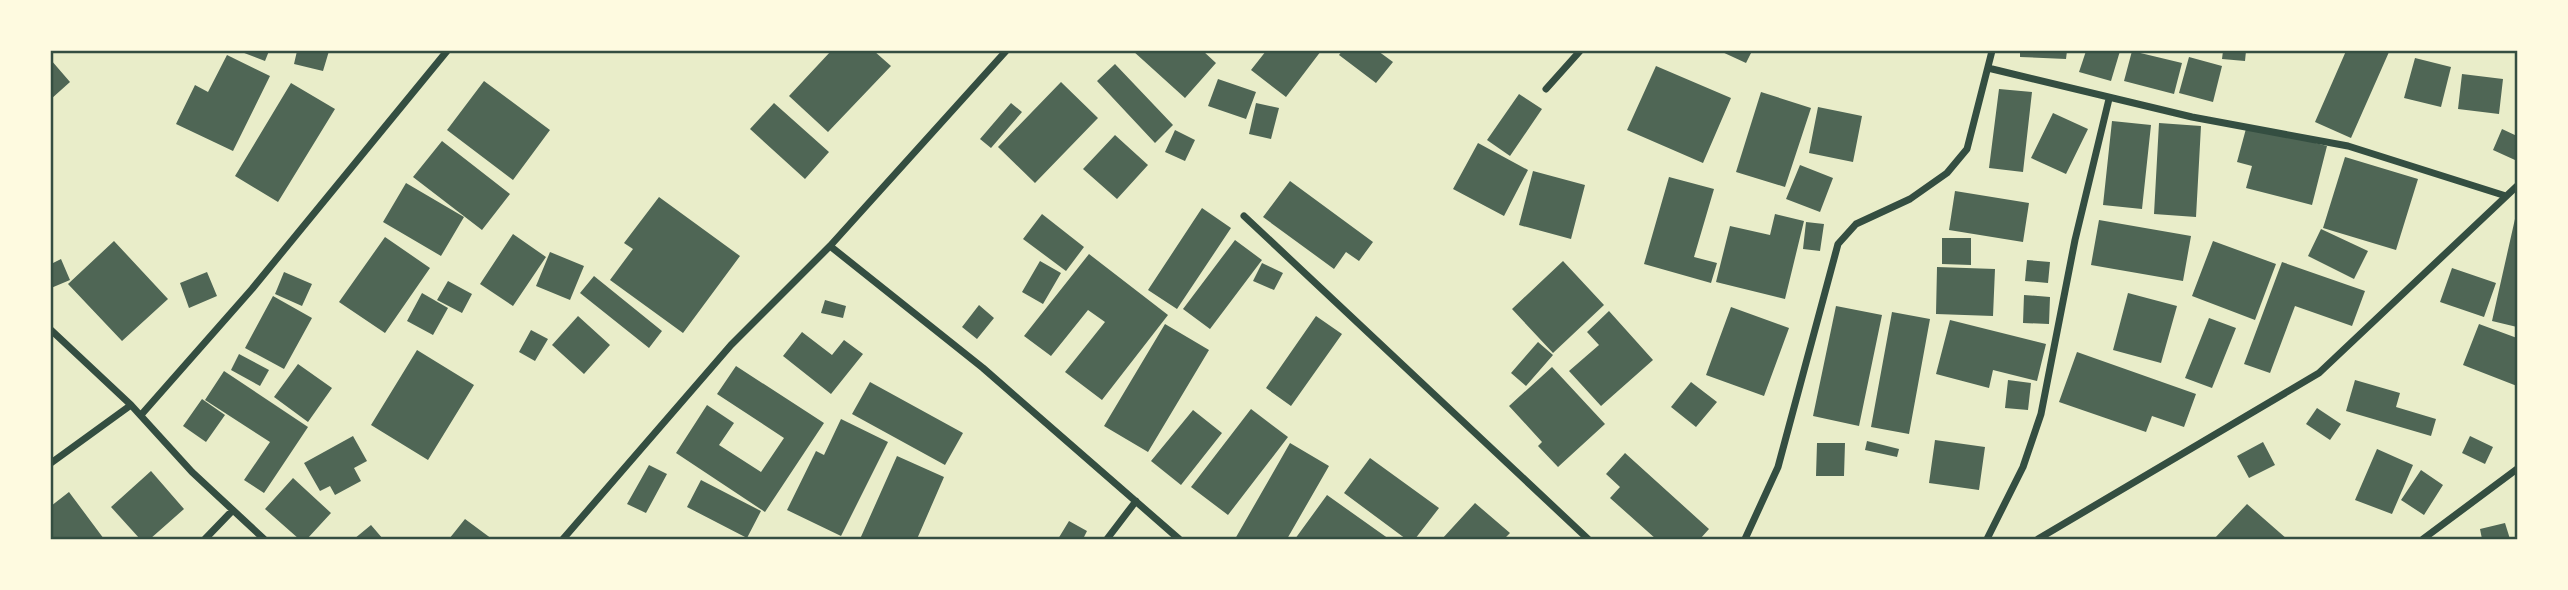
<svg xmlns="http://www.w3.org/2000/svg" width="2568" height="590" viewBox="0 0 2568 590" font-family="Signika,sans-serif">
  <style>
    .building { fill: #4f6655 }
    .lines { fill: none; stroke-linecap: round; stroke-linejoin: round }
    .minor { stroke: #344e41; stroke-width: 7 }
    .neatline { fill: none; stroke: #344e41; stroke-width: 2.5 }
  </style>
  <rect width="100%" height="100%" fill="#e9edc9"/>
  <path class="building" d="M239 51H269L265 61Z
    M297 51H329L323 71 294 64Z
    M831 51H874L891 66 828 132 789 96Z
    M1133 51H1203L1216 63 1185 98Z
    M1266 51H1321L1286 97 1251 70Z
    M1342 51H1378L1393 62 1376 83 1339 55Z
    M1720 51H1752L1746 63Z
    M2020 51H2067L2066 59 2020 57Z
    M2086 51H2120L2111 81 2079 72Z
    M2132 51 2182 63 2174 94 2124 81Z
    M2223 51H2246L2245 61 2222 59Z
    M2346 51 2389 52 2351 138 2315 122Z
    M227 55 270 76 233 151 176 124 195 85 208 92Z
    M2189 57 2222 66 2213 102 2179 93Z
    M2415 58 2451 67 2441 107 2404 98Z
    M51 60 70 82 51 99Z
    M1115 64 1173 125 1155 143 1097 81Z
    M1656 66 1731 98 1703 163 1627 130Z
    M2462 74 2503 79 2499 114 2458 109Z
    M1218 79 1256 92 1246 119 1208 106Z
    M484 81 550 130 513 180 447 130Z
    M1061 82 1098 118 1035 183 998 147Z
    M291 83 335 109 278 202 235 176Z
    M1999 89 2032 92 2023 172 1989 168Z
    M1761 92 1811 108 1785 187 1736 172Z
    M1519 94 1542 109 1510 156 1487 140Z
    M774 103 829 152 805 179 750 129Z
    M1011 103 1022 112 991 148 980 139Z
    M1256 103 1279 108 1271 139 1249 134Z
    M1818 107 1862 116 1853 162 1809 153Z
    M2053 113 2088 129 2066 174 2031 158Z
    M2112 121 2151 125 2142 209 2103 205Z
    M2159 123 2201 126 2196 217 2154 214Z
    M2247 125 2327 146 2312 205 2246 188 2252 166 2237 162Z
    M2502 129 2517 136 2515 160 2493 150Z
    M1175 130 1195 140 1185 161 1165 152Z
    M1115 135 1148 165 1117 199 1083 169Z
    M442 141 510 194 482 230 413 177Z
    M1478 143 1528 170 1504 216 1453 189Z
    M2345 157 2418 179 2396 250 2323 228Z
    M1800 165 1833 178 1820 212 1786 199Z
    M1533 171 1585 185 1571 239 1519 225Z
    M1669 177 1714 189 1694 257 1717 263 1711 283 1644 264Z
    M1290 181 1373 242 1359 261 1346 252 1334 269 1263 217Z
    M406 183 464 217 441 256 383 222Z
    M1955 191 2029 203 2023 242 1949 230Z
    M659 197 740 256 683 333 610 280 633 249 624 243Z
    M1202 208 1231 228 1177 309 1148 290Z
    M2517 210V327L2492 321Z
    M1042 214 1084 247 1066 271 1023 239Z
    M1775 214 1804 221 1785 299 1716 282 1730 226 1770 235Z
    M2099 220 2191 236 2183 281 2091 265Z
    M1806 222 1824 224 1820 251 1803 249Z
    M2321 229 2368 251 2354 279 2308 256Z
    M513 234 546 257 513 306 480 284Z
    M385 237 430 268 385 333 339 302Z
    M1942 238H1971V265L1942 264Z
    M1235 240 1262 260 1210 329 1183 309Z
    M114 241 168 299 122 341 68 284Z
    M2213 241 2276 264 2255 320 2192 296Z
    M550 252 584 266 570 300 536 286Z
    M1089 254 1168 315 1102 400 1065 372 1105 322 1088 310 1051 356 1024 336Z
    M61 259 70 280 51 288V264Z
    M2027 260 2050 262 2048 283 2025 281Z
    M1040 261 1061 273 1043 304 1022 292Z
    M1563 261 1604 305 1553 353 1512 309Z
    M2282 262 2365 291 2352 326 2295 306 2270 373 2244 364Z
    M1262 263 1283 273 1274 290 1253 281Z
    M1937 267 1995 269 1993 316 1936 314Z
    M2452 268 2496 283 2484 317 2440 302Z
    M207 272 217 296 189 308 180 283Z
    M284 272 312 284 302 306 275 294Z
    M594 276 662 331 649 348 580 293Z
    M448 281 472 294 462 313 437 300Z
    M422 293 448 308 433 335 407 321Z
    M2128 293 2177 306 2161 363 2113 350Z
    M2024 295 2050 297 2049 324 2023 323Z
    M273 296 312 318 284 369 245 348Z
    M825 300 846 306 843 318 821 313Z
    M979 305 994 318 977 339 962 327Z
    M1836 306 1882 315 1859 426 1813 416Z
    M1731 307 1789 328 1764 396 1706 375Z
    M1609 311 1653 360 1601 406 1569 371 1599 345 1587 332Z
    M1892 312 1930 319 1909 434 1871 427Z
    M578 316 610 345 584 374 552 345Z
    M1316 316 1342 334 1291 406 1266 388Z
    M2209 318 2236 328 2212 388 2185 378Z
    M1950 320 2046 344 2037 381 1993 370 1989 388 1936 374Z
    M1165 324 1209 350 1148 452 1104 426Z
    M2479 324 2517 338V386L2463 365Z
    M531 330 548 339 535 361 519 352Z
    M802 332 832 355 844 340 863 354 831 394 783 356Z
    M1538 342 1553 355 1526 386 1511 373Z
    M417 350 474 385 428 460 371 425Z
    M2077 352 2196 394 2184 427 2152 416 2146 432 2059 402Z
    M239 354 269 370 260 386 231 370Z
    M298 364 332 388 308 422 274 397Z
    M736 366 824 423 765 512 676 453 707 405 734 423 719 445 761 472 784 438 717 394Z
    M1552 367 1605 424 1558 467 1538 446 1542 442 1509 406Z
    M224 371 308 427 264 493 244 480 270 442 205 400Z
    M2008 380 2031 383 2028 410 2005 408Z
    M2355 380 2400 393 2396 407 2436 419 2431 436 2346 411Z
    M870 382 963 433 945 465 852 414Z
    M1691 382 1717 402 1696 427 1671 407Z
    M202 399 225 415 206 442 183 426Z
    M2317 408 2341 424 2330 440 2306 424Z
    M1251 409 1288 437 1228 515 1191 487Z
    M1193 410 1222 433 1181 485 1151 461Z
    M841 419 888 442 841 536 787 510 816 451 824 455Z
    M353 436 367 461 354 468 361 481 335 495 330 486 320 491 304 463Z
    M2470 436 2493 447 2485 464 2462 453Z
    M1935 440 1985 447 1979 490 1929 483Z
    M1867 441 1899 449 1897 457 1865 450Z
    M2263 442 2275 465 2249 478 2237 456Z
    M1290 443 1329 466 1287 539H1235Z
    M1817 443H1845L1844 476H1816Z
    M2377 449 2413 465 2392 514 2355 500Z
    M1625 453 1709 529 1700 539H1656L1610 498 1620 487 1606 474Z
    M897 456 944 477 917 539H860Z
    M1370 458 1439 508 1415 539H1406L1344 493Z
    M649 465 667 474 646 513 627 504Z
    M2421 470 2443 485 2424 515 2401 500Z
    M151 471 184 509 150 539H140L111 507Z
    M293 478 331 513 307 539H299L265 509Z
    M701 480 761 511 747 538 687 507Z
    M69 492 104 539H51V506Z
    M1327 495 1389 539H1295Z
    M1475 503 1510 533 1504 539H1442Z
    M2247 504 2287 539H2214Z
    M465 519 492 539H449Z
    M1069 521 1087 531 1083 539H1058Z
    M2505 523 2510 539H2482L2480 529Z
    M371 525 383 539H354Z"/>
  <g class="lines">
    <path class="minor" d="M1988 68 2192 117 2348 146 2506 196
      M1546 89 1580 51
      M1244 216 1588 539
      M830 246 983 368 1179 539
      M51 330 131 405 192 472 264 539
      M141 415 252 289 447 51
      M51 463 131 405
      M205 539 232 511
      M563 539 731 345 830 246 1006 51
      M1107 539 1136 501
      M1745 539 1778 467 1838 244 1856 224 1910 199 1947 173 1967 149 1992 51
      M1987 539 2023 467 2041 414 2075 240 2109 99
      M2038 539 2319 373 2517 186
      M2423 539 2517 469"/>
  </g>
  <rect width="2568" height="590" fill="none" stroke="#fefae0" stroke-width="105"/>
  <rect x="52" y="52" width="2464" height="486" class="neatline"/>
</svg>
